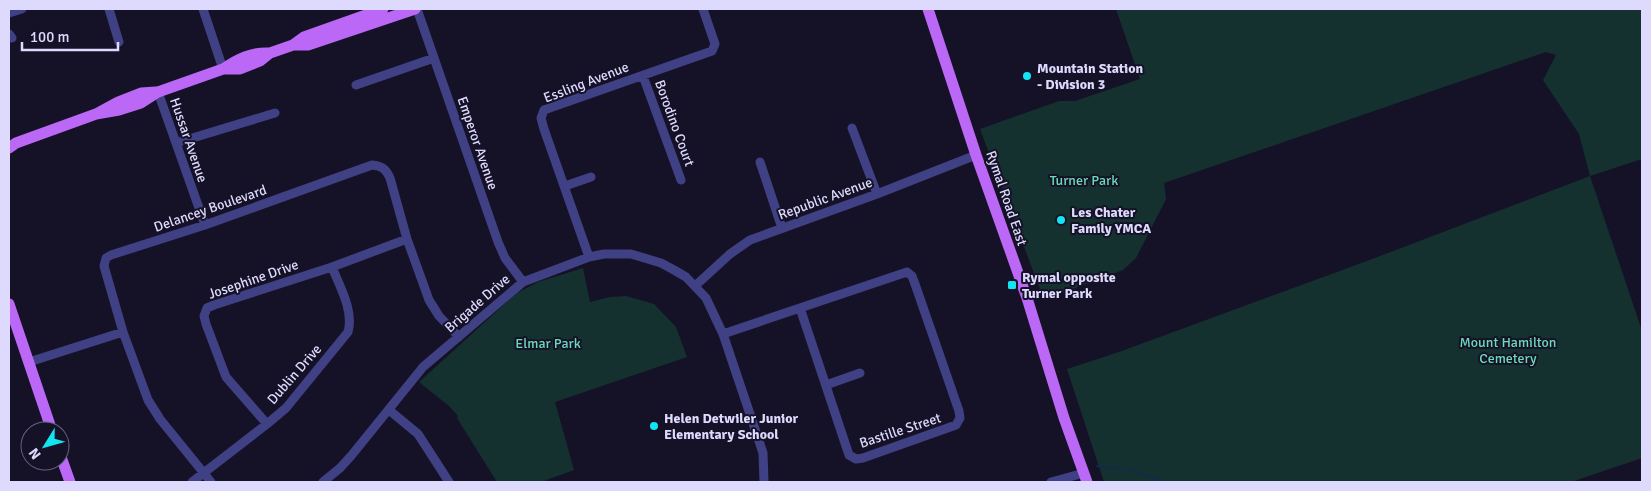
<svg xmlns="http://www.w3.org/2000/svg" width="1651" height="491" viewBox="0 0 1651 491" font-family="Signika,sans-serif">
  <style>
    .green { fill: #15312f }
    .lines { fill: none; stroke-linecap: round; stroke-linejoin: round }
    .stream { stroke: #122a4b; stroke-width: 2 }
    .minor { stroke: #404084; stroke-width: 9 }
    .major { stroke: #bb68f6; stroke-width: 11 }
    .poi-dot { fill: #12e4f1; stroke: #151228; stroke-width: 2 }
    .labels { text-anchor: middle; stroke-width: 4; stroke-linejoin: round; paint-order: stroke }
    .poi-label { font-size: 14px; font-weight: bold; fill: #dddafd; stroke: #151228; text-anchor: start }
    .street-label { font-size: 14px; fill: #dddafd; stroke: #151228 }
    .park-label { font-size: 14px; fill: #6adab9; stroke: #151228 }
  </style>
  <rect width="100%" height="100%" fill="#151228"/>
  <path class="green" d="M1116 9H1642V159L1590 176 1642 331V458L1571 482H1104L1067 369 1119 352 1367 261 1590 176 1579 134 1543 80 1556 55 1546 52 1164 183 1166 199 1136 258 1123 270 1044 300 980 129 1059 101H1075L1140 79Z
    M583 268 590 302 610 297 626 296 654 304 676 327 687 357 555 402 574 470 541 482H497L457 418 458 416 449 406 419 382 517 293 538 282Z"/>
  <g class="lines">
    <path class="stream" d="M1097 466C1122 468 1141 471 1164 482"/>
    <path class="minor" d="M109 9 119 42
      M203 9 223 69
      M417 9 498 242 505 258 523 282
      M9 13 22 9
      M9 34 12 38
      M643 76 681 180
      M356 85 434 58
      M158 92 205 225
      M852 128 877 194
      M176 143 275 113
      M760 162 782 228
      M565 186 591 177
      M589 257 544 129 541 118 544 110 712 51 715 44 703 9
      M695 286 730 254 750 240 877 194 976 155
      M723 334 907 272 912 276 915 284 959 411 960 418 956 425 863 458 856 459 849 455 800 308
      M29 362 123 332
      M826 385 860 373
      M389 410 418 434 449 482
      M267 424 226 377 206 324 204 316 207 308 214 305 332 267 407 239
      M192 482 267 424 286 408 348 332C354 311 340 287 332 267
      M211 482 160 419 148 400 123 332 104 266 106 258 111 255 205 225 372 165C382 166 386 169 390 178L407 239 429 300 439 316 459 337
      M323 482 340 468 351 456 423 367 523 282 589 257 604 254H631L661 263 674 270 686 277 706 298 723 334 754 426 763 453 764 482
      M1051 482 1084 473"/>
    <path class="major" d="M928 9 976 155 1027 298 1064 418 1087 482
      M293 45H308L415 9
      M223 69C238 59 251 52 270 53
      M96 114 119 110 141 103 158 92 223 69H240L260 61 270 53 293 45 304 37 383 9
      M9 148 16 143 96 114 118 102 141 93 156 92
      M9 304 52 431
      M60 454 70 482"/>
  </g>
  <g class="poi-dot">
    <circle cx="1027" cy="76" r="5"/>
    <circle cx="1061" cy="220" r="5"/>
    <rect x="1007" y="280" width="10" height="10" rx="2.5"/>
    <circle cx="654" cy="426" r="5"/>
  </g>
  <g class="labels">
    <g class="poi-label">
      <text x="1037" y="73">Mountain Station<tspan x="1037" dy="16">- Division 3</tspan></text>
      <text x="1071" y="217">Les Chater<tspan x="1071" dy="16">Family YMCA</tspan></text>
      <text x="1022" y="282">Rymal opposite<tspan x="1022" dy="16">Turner Park</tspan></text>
      <text x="664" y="423">Helen Detwiler Junior<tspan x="664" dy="16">Elementary School</tspan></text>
    </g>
    <g class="street-label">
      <text transform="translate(586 82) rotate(-21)" y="5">Essling Avenue</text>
      <text transform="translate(675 123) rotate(70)" y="5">Borodino Court</text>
      <text transform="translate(189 140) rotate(71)" y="5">Hussar Avenue</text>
      <text transform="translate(478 143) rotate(71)" y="5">Emperor Avenue</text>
      <text transform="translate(825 198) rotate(-20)" y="5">Republic Avenue</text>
      <text transform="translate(1007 198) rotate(71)" y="5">Rymal Road East</text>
      <text transform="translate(210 208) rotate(-19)" y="5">Delancey Boulevard</text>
      <text transform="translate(253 279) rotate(-19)" y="5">Josephine Drive</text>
      <text transform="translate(477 303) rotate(-41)" y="5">Brigade Drive</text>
      <text transform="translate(294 374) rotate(-49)" y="5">Dublin Drive</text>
      <text transform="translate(900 430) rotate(-18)" y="5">Bastille Street</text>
    </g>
    <g class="park-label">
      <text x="1084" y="185">Turner Park</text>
      <text x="1508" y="347">Mount Hamilton<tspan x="1508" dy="16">Cemetery</tspan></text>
      <text x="548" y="348">Elmar Park</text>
    </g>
  </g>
  <rect width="1651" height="491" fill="none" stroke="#dddafd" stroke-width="20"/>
  <g transform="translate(45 446) rotate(233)"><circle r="24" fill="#151228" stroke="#65627d"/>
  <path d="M0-4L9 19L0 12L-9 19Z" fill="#12e4f1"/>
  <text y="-8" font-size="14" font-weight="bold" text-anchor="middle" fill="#dddafd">N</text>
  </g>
  <path d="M22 42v8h96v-8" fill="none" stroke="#dddafd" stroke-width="2.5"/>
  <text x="30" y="42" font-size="15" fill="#dddafd" stroke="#151228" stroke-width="4" paint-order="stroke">100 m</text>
</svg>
